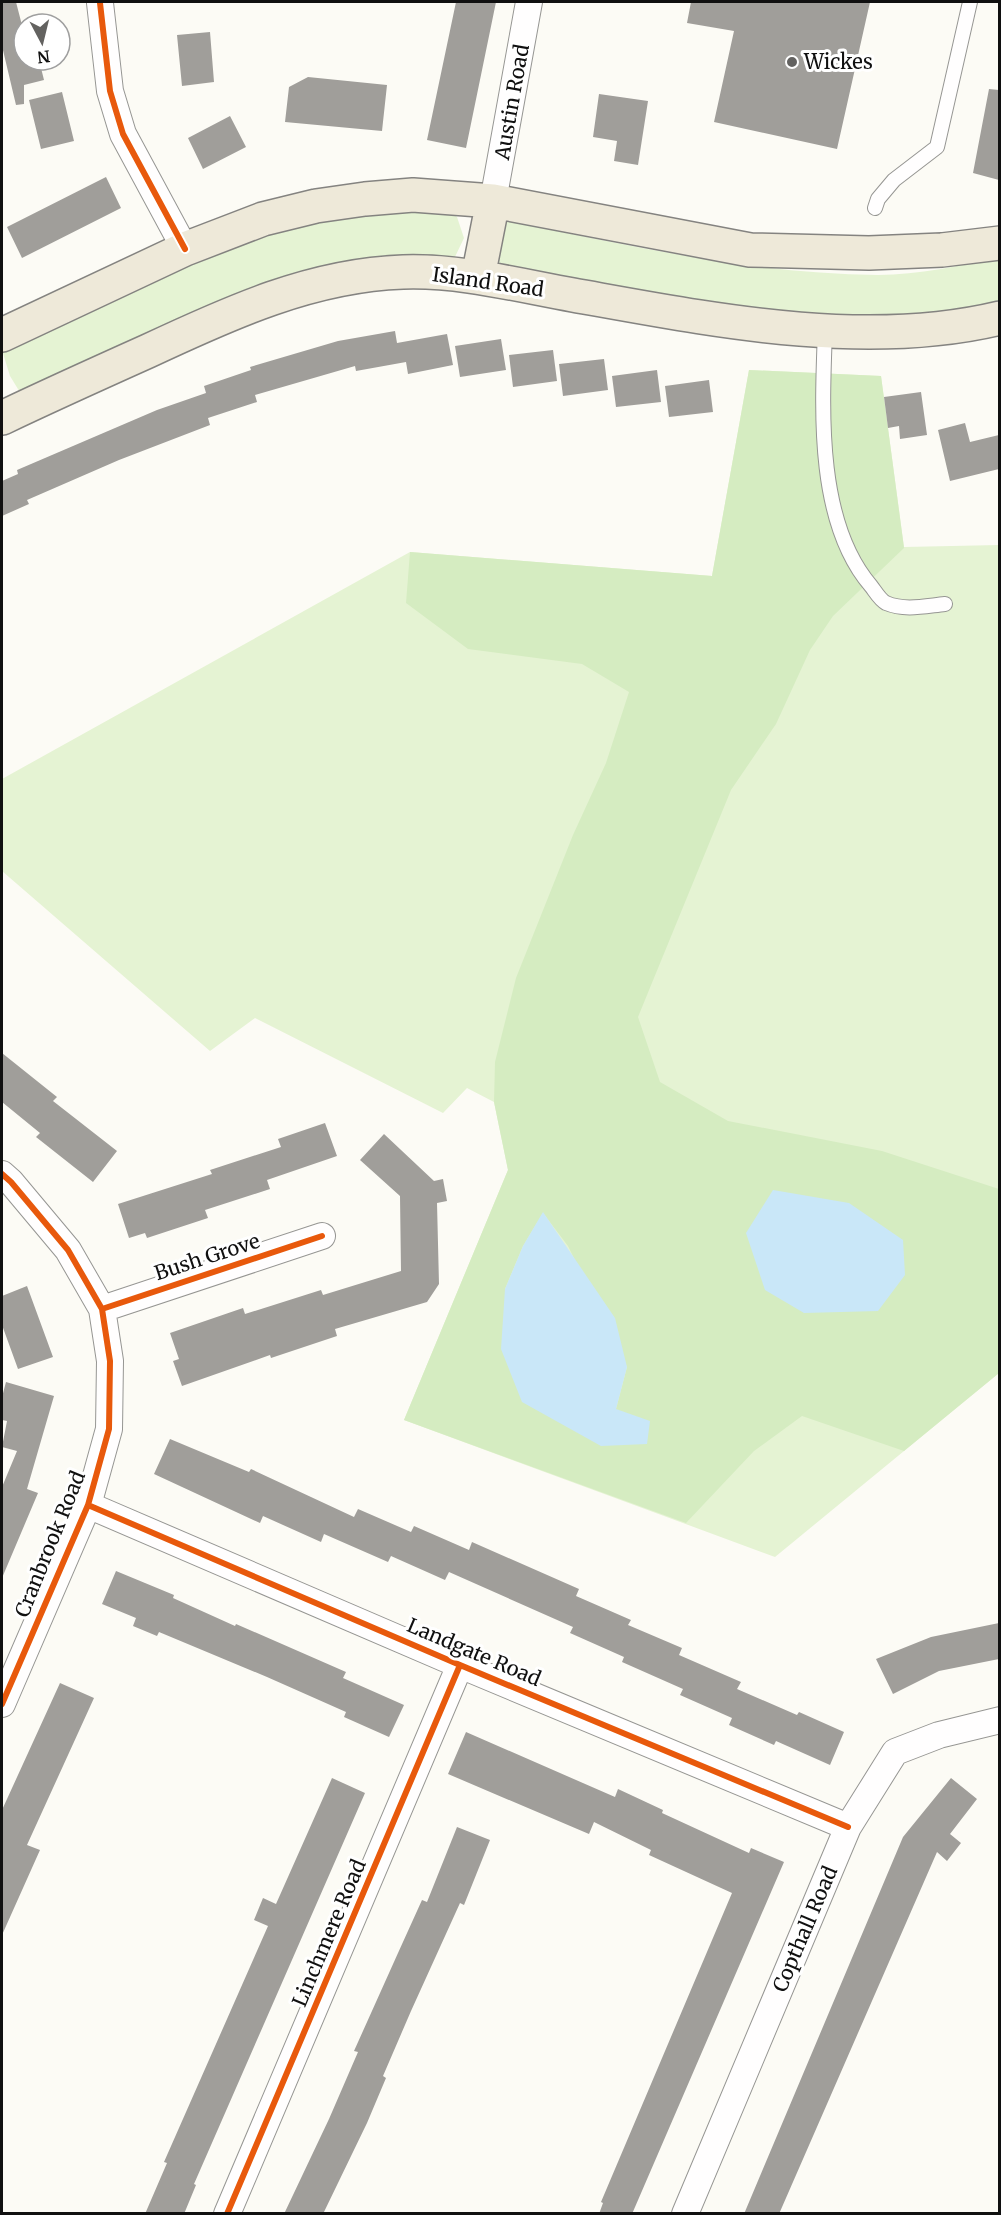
<svg xmlns="http://www.w3.org/2000/svg" width="1001" height="2215" viewBox="0 0 1001 2215" font-family="Merriweather,serif">
  <style>
    .green { fill: #e5f3d3 }
    .forest { fill: #d5ecc1; fill-rule: evenodd }
    .water { fill: #c9e7f8 }
    .building { fill: #a09e9a }
    .lines { fill: none; stroke-linecap: round; stroke-linejoin: round }
    .lane-casing { stroke: #969693; stroke-width: 16 }
    .street-casing { stroke: #969693; stroke-width: 28 }
    .primary-casing { stroke: #848380; stroke-width: 36 }
    .lane { stroke: #fffefe; stroke-width: 14 }
    .street { stroke: #fffefe; stroke-width: 26 }
    .primary { stroke: #eee9d9; stroke-width: 33 }
    .cycleway-casing { stroke: #fff; stroke-width: 10 }
    .cycleway { stroke: #e8590c; stroke-width: 6 }
    .poi-dot { fill: #636260; stroke: #fff; stroke-width: 2 }
    .labels { text-anchor: middle; stroke-width: 6; stroke-linejoin: round; paint-order: stroke }
    .poi-label { font-size: 20px; fill: #101010; stroke: #fff; text-anchor: start }
    .street-label { font-size: 20px; fill: #101010; stroke: #fff }
  </style>
  <rect width="100%" height="100%" fill="#fcfbf5"/>
  <path class="green" d="M373 208 448 209 457 217 464 238 453 261 407 260 21 394 10 376 2 350 263 232Z
    M505 221C629 245 752 274 878 275 919 275 960 265 999 258V307L979 312 829 320 679 302 497 269Z
    M749 370 881 376 904 547 999 545V1373L775 1557 404 1420 508 1170 494 1102 467 1088 443 1113 255 1018 210 1051 2 871V779L410 552 712 576Z"/>
  <path class="forest" d="M749 370 881 376 904 548 833 616 810 650 776 724 731 790 638 1017 660 1082 728 1121 882 1151 999 1189V1373L904 1451 802 1416 754 1451 686 1523 404 1420 508 1170 494 1102 495 1062 516 978 573 835 606 763 629 692 582 664 468 649 406 603 410 552 712 576ZM543 1213 568 1246 627 1367 616 1409 505 1289 523 1246Z"/>
  <path class="water" d="M773 1190 849 1203 903 1240 905 1275 878 1311 804 1313 765 1290 746 1233Z
    M543 1212 615 1318 627 1367 616 1409 650 1421 647 1444 601 1446 522 1402 501 1349 505 1289 523 1246Z"/>
  <path class="building" d="M2 2H16L24 33V60H39L44 80 24 85V104L16 105 2 46Z
    M456 2H496L466 148 427 140Z
    M691 2H870L837 149 714 122 734 31 687 23Z
    M210 32 214 82 182 86 177 35Z
    M308 77 387 85 382 131 285 122 289 87Z
    M989 89 999 90V180L973 173Z
    M62 92 74 141 41 149 29 100Z
    M599 94 648 101 638 165 614 161 617 141 593 137Z
    M230 116 246 147 203 169 188 138Z
    M106 177 121 208 22 258 7 227Z
    M395 331 397 343 447 334 453 365 408 374 406 362 356 371 355 366 255 395 257 402 208 418 210 425 119 460 27 500 29 504 2 516V481L18 474 17 470 157 410 206 393 204 386 251 370 250 367 338 341Z
    M501 339 506 370 460 377 455 346Z
    M553 350 557 381 513 387 509 355Z
    M604 359 608 390 563 396 559 364Z
    M657 370 661 402 616 407 612 376Z
    M709 380 713 412 669 417 665 386Z
    M921 392 927 435 900 439 899 426 888 428 884 397Z
    M965 423 970 442 999 435V469L950 481 938 430Z
    M2 1053 57 1097 53 1101 117 1151 93 1182 36 1137 40 1133 2 1102Z
    M325 1123 337 1156 267 1180 270 1189 205 1210 208 1218 147 1238 145 1233 129 1238 118 1204 212 1174 210 1170 281 1147 278 1139Z
    M384 1134 434 1181 443 1179 447 1201 437 1203 439 1284 427 1302 335 1329 337 1336 271 1358 270 1355 182 1386 173 1361 179 1359 170 1333 243 1308 245 1314 321 1290 323 1295 401 1271 400 1196 360 1160Z
    M27 1286 53 1357 18 1369 2 1325V1296Z
    M6 1382 54 1396 27 1489 38 1493 2 1578V1487L17 1451 2 1447 7 1421 2 1420V1397Z
    M170 1439 249 1472 251 1469 354 1517 358 1509 411 1532 414 1526 469 1550 472 1542 579 1589 576 1596 631 1620 628 1625 682 1648 679 1655 741 1682 737 1689 797 1715 799 1712 844 1732 830 1765 776 1741 774 1745 729 1725 732 1718 680 1695 683 1689 622 1662 624 1657 570 1633 573 1627 449 1572 445 1580 391 1556 388 1562 324 1534 321 1542 263 1516 260 1523 154 1474Z
    M116 1571 174 1595 173 1598 235 1626 236 1624 346 1672 343 1678 404 1705 389 1737 344 1717 346 1712 267 1677 159 1632 157 1636 133 1626 136 1618 102 1604Z
    M999 1623V1659L939 1671 893 1694 876 1659 931 1637Z
    M60 1683 94 1698 27 1845 40 1850 2 1935V1810Z
    M466 1732 615 1797 618 1789 663 1810 662 1813 749 1853 751 1848 784 1862 632 2214H599L603 2203 601 2202 732 1893 649 1855 651 1850 594 1822 589 1834 448 1774Z
    M332 1778 365 1793 194 2184 196 2185 184 2214H145L167 2163 164 2162 268 1926 254 1920 263 1898 276 1904Z
    M951 1778 977 1799 950 1834 961 1843 947 1861 937 1852 779 2214H744L903 1837Z
    M457 1827 490 1840 464 1905 460 1903 411 2011 383 2076 386 2078 367 2123 323 2214H284L329 2119 358 2052 354 2051 398 1953 422 1900 427 1902Z"/>
  <g class="lines">
    <defs>
      <path id="lane" d="M875 208 878 199 894 180 937 147 970 2
        M825 331C822 410 816 522 871 586 875 591 880 600 886 603 905 611 925 606 945 604"/>
      <path id="street" d="M100 3 110 91 123 134 185 249
        M493 201 529 2
        M2 1174 11 1182 68 1250 102 1309 110 1361 109 1429 88 1505 2 1704
        M102 1309 322 1236
        M88 1505 460 1665 848 1827
        M227 2214 460 1665
        M685 2214 848 1827 895 1752 939 1735 1000 1720"/>
      <path id="primary" d="M478 277 493 201
        M2 335 185 249 263 219 316 206 365 199 413 195 493 201 750 250 869 253 942 250 1000 243
        M2 418C50 395 99 373 148 351 229 313 312 275 403 272 460 270 517 285 573 295 708 319 863 351 1000 318"/>
    </defs>
    <use href="#lane" class="lane-casing"/>
    <use href="#street" class="street-casing"/>
    <use href="#primary" class="primary-casing"/>
    <use href="#lane" class="lane"/>
    <use href="#street" class="street"/>
    <use href="#primary" class="primary"/>
    <defs>
      <path id="cycleway" d="M100 3 110 91 123 134 185 249
        M2 1174 11 1182 68 1250 102 1309 110 1361 109 1429 88 1505 2 1704
        M102 1309 322 1236
        M88 1505 460 1665 848 1827
        M227 2214 460 1665"/>
    </defs>
    <use href="#cycleway" class="cycleway-casing"/>
    <use href="#cycleway" class="cycleway"/>
  </g>
  <circle class="poi-dot" cx="792" cy="62" r="6"/>
  <g class="labels">
    <g class="poi-label">
      <text x="804" y="69">Wickes</text>
    </g>
    <g class="street-label">
      <text transform="translate(512 102) rotate(-80)" y="7">Austin Road</text>
      <text transform="translate(488 282) rotate(8)" y="7">Island Road</text>
      <text transform="translate(207 1257) rotate(-18)" y="7">Bush Grove</text>
      <text transform="translate(50 1544) rotate(-68)" y="7">Cranbrook Road</text>
      <text transform="translate(474 1652) rotate(23)" y="7">Landgate Road</text>
      <text transform="translate(805 1929) rotate(-67)" y="7">Copthall Road</text>
      <text transform="translate(329 1933) rotate(-67)" y="7">Linchmere Road</text>
    </g>
  </g>
  <rect width="1001" height="2215" fill="none" stroke="#101010" stroke-width="6"/>
  <g transform="translate(42 42) rotate(173)"><circle r="28" fill="#ffffff" stroke="#9f9f9f" stroke-width="1.5"/>
  <path d="M0-4.5L10 22L0 15L-10 22Z" fill="#636260"/>
  <text y="-9" font-size="16" font-weight="bold" text-anchor="middle" fill="#101010">N</text>
  </g>
</svg>
